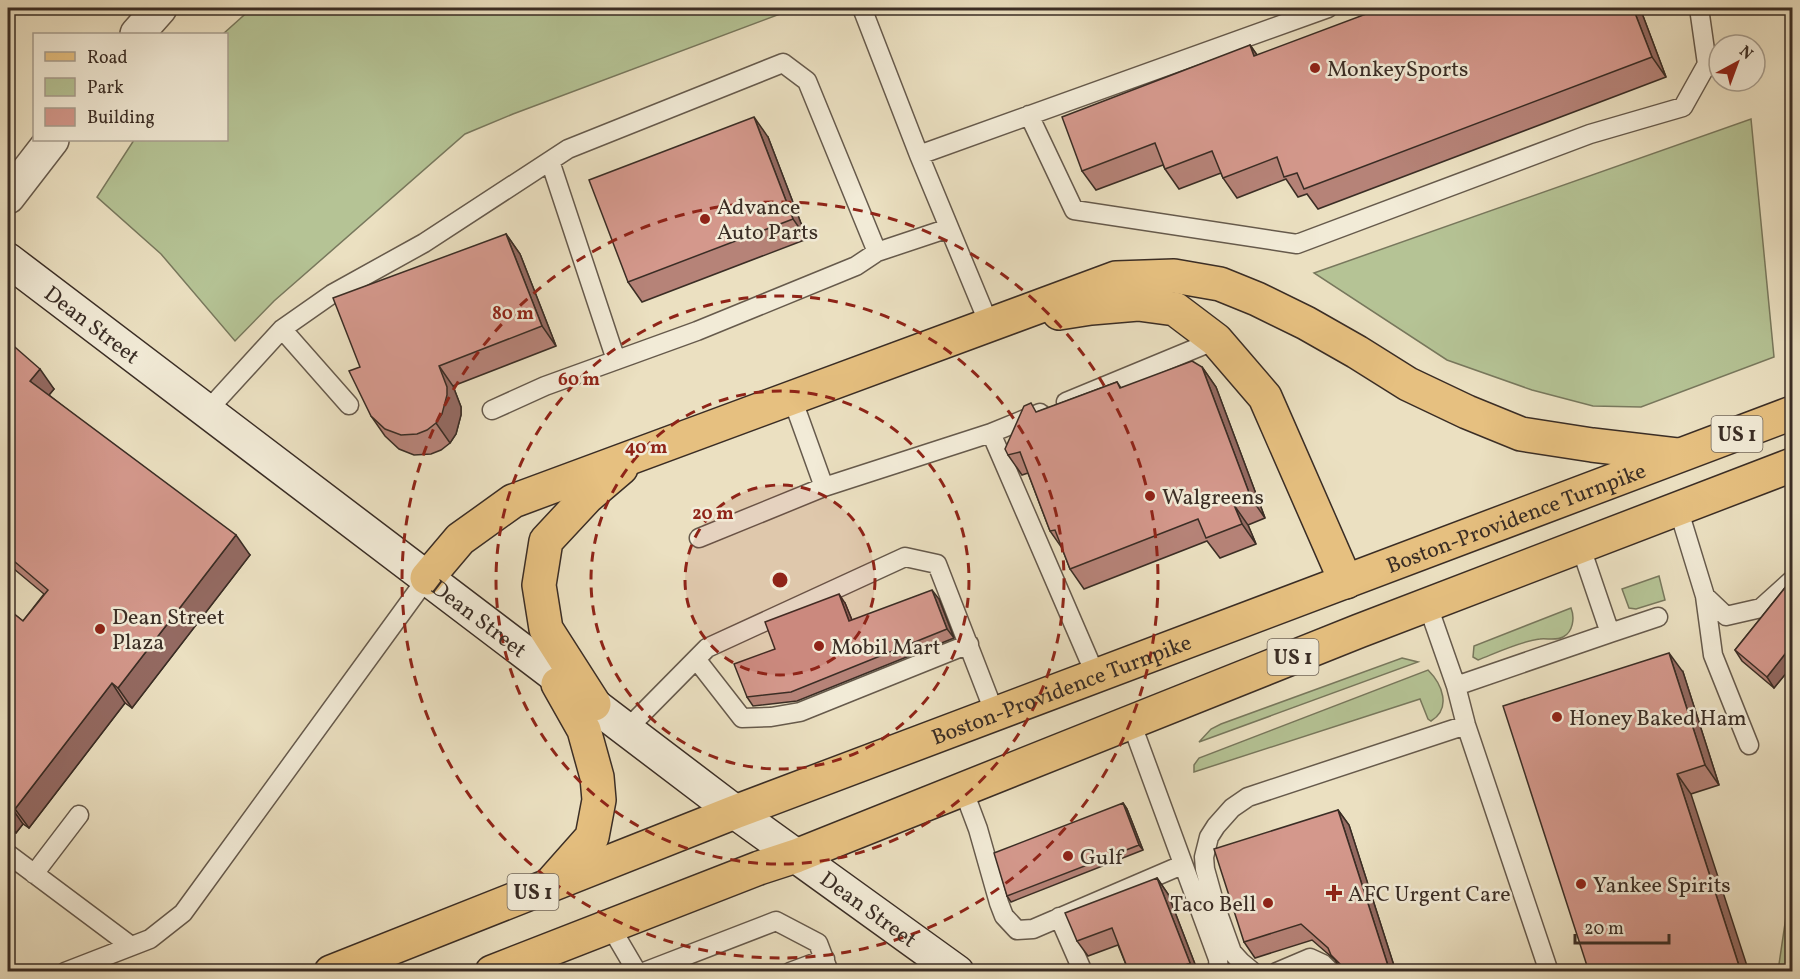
<svg xmlns="http://www.w3.org/2000/svg" width="1800" height="979" viewBox="0 0 1800 979" font-family="Vollkorn,serif">
  <style>
    .green { fill: #b5c395; stroke: #78785d; stroke-width: 1.5 }
    .lines { fill: none; stroke-linecap: round; stroke-linejoin: round }
    .lane-casing { stroke: #665a4c; stroke-width: 21 }
    .street-casing { stroke: #665a4c; stroke-width: 36 }
    .secondary-casing { stroke: #3a2d25; stroke-width: 36 }
    .primary-casing { stroke: #3a2d25; stroke-width: 36 }
    .lane { stroke: #f2ebd7; stroke-width: 18 }
    .street { stroke: #f2ebd7; stroke-width: 33 }
    .secondary { stroke: #f2ebd7; stroke-width: 33 }
    .primary { stroke: #e6c080; stroke-width: 33 }
    .wall { fill: #b68378; stroke: #3a2d25; stroke-width: 1.5 }
    .shaded-wall { fill: #946a62; stroke: #3a2d25; stroke-width: 1.5 }
    .building { fill: #d4988c; stroke: #3a2d25; stroke-width: 1.5 }
    .ring { fill: none; stroke: #8f2418; stroke-width: 3; stroke-dasharray: 10 8 }
    .poi-dot { fill: #8f2418; stroke: #f2ebd7; stroke-width: 2 }
    .labels { text-anchor: middle; stroke-width: 5; stroke-linejoin: round; paint-order: stroke }
    .shield { fill: #f2ebd7; stroke: #71665a; stroke-width: 1.5 }
    .shield-label { font-size: 21px; font-weight: bold; fill: #3a2d25 }
    .poi-label { font-size: 22px; fill: #3a2d25; stroke: #f2ebd7; text-anchor: start }
    .street-label { font-size: 22px; fill: #3a2d25; stroke: #f2ebd7 }
    .centre { fill: #8f2418; stroke: #f2ebd7; stroke-width: 3 }
    .ring-label { font-size: 18px; text-anchor: middle; font-weight: bold; fill: #8f2418; stroke: #f2ebd7; stroke-width: 5; stroke-linejoin: round; paint-order: stroke }
  </style>
  <rect width="100%" height="100%" fill="#ebe0c1"/>
  <filter id="stains"><feTurbulence type="fractalNoise" baseFrequency=".00333" numOctaves="4"/><feColorMatrix values="0 0 0 0 .2 0 0 0 0 .09 0 0 0 0 .02 0 0 0 .5 -.17"/></filter>
  <radialGradient id="worn" r=".72"><stop offset=".6" stop-color="#630" stop-opacity="0"/><stop offset="1" stop-color="#630" stop-opacity=".3"/></radialGradient>
  <path class="green" d="M252 8H796L513 114 465 134 274 301 235 341 161 254 97 197 134 140H226V34H223Z
    M1751 119 1774 357 1641 407 1593 406 1532 390 1447 360 1314 273Z
    M1659 576 1665 600 1636 609 1629 608 1622 589Z
    M1571 608C1575 618 1573 632 1563 637 1556 641 1547 638 1540 639 1521 641 1496 653 1478 660L1473 657 1474 646Z
    M1402 658 1418 662 1199 742 1211 729 1221 724Z
    M1428 670C1442 684 1452 708 1431 721L1428 719 1420 699 1194 772V765L1199 758Z
    M1792 876V971H1778Z"/>
  <g class="lines">
    <defs>
      <path id="lane" d="M862 8 919 155 989 324
        M1029 115 1074 210 1297 244 1590 134 1683 107 1707 64 1699 8
        M919 155 1328 8
        M550 161 616 360
        M877 252 949 228
        M282 329 349 405
        M792 398 824 487
        M1066 402 1216 340
        M207 411 282 329 332 294 424 243 568 149 783 63 807 81 877 252 856 266 697 331 545 386 492 410
        M991 433 1096 676
        M1678 508 1705 596 1713 655 1749 745
        M699 538 824 487 991 433 1040 413
        M1705 596 1726 616 1761 608 1792 580
        M1428 606 1456 686 1466 725 1549 972
        M1610 633 1658 617
        M696 659 742 718 771 717 800 712 969 644
        M1456 686 1610 633 1580 545
        M1131 722 1218 959 1219 972
        M627 729 707 648 905 557 937 564 995 714
        M963 789 978 829 999 903 1004 916 1017 930 1033 929 1182 865
        M8 854 131 946
        M34 874 79 815
        M1059 917 1083 972
        M610 926 637 972
        M65 972 150 939 183 913 427 578
        M644 972 776 921 818 943 829 972
        M790 972 825 959
        M1253 972 1241 962 1232 952 1215 905 1205 869 1204 857 1209 837 1216 826 1232 808 1248 797 1466 725
        M1277 972 1310 958 1323 964 1331 972"/>
      <path id="street" d="M137 34 160 8
        M8 197 52 140"/>
      <g id="secondary">
        <path id="s1" d="M8 260 735 812 957 972"/>
      </g>
      <g id="primary">
        <path d="M1059 313 1091 308 1138 304 1175 309 1216 340 1265 397 1346 582"/>
        <path d="M427 578 460 539 513 501 1116 278 1174 276 1220 284 1257 299 1306 323 1357 352 1408 384 1467 412 1521 434 1592 445 1677 455"/>
        <path d="M594 704 546 629 539 585 546 541 587 497 621 468"/>
        <path d="M553 881 592 837 599 800 597 777 584 730 558 684"/>
        <path id="s2" d="M331 972 735 812 1792 413"/>
        <path d="M492 972 759 868 796 856 1359 631 1792 465"/>
      </g>
    </defs>
    <use href="#lane" class="lane-casing"/>
    <use href="#street" class="street-casing"/>
    <use href="#secondary" class="secondary-casing"/>
    <use href="#primary" class="primary-casing"/>
    <use href="#lane" class="lane"/>
    <use href="#street" class="street"/>
    <use href="#secondary" class="secondary"/>
    <use href="#primary" class="primary"/>
  </g>
  <path class="wall" d="M1640 8 1666 77 1318 209 1307 194 1298 197 1286 179 1237 198 1223 178 1221 173 1179 189 1165 169 1163 165 1096 190 1082 171 1250 45 1257 55Z
    M768 137 807 239 642 302 628 282Z
    M506 234 520 254 556 346 453 386 461 407V415L456 434 450 443 441 450 431 454 414 455 399 449 385 436 371 416 360 367Z
    M8 341 54 389 49 395 250 555 132 708 125 703 29 828 23 824 16 833 8 826V609L23 621 44 594 8 564Z
    M1202 367 1216 387 1265 518 1248 525 1256 544 1220 558 1207 541 1084 589 1070 569 1062 548 1050 531 1028 473 1022 475 1008 455 1037 412 1117 382 1121 388Z
    M1792 579V666L1774 688 1742 661 1735 650Z
    M939 599 954 638 797 701 753 706 747 697 845 603 852 620Z
    M1683 672 1719 785 1691 794 1589 972Z
    M1123 803 1127 809 1143 850 1011 902 1007 896Z
    M1338 810 1349 825 1396 972H1343L1335 960 1312 940 1255 958 1244 942Z
    M1157 878 1168 894 1198 972H1129L1118 945 1088 956 1077 941Z"/>
  <path class="shaded-wall" d="M1633 8H1640L1666 77 1652 57Z
    M1250 45 1264 65 1254 56Z
    M754 117 768 137 807 239 793 219Z
    M506 234 520 254 556 346 542 326Z
    M439 366 453 386 461 407V415L456 434 450 443 436 423Z
    M1202 367 1216 387 1265 518 1251 498Z
    M40 369 54 389 44 401 30 381Z
    M1234 505 1248 525 1256 544 1242 524Z
    M236 535 250 555 132 708 118 688Z
    M932 590 939 599 954 638 947 629Z
    M839 594 845 603 856 630 849 621Z
    M1792 645V666L1774 688 1767 677Z
    M1669 653 1683 672 1719 785 1705 765Z
    M112 683 125 703 29 828 15 809Z
    M1677 774 1691 794 1749 972H1741Z
    M1123 803 1127 809 1143 850 1139 845Z
    M9 804 23 824 16 833 8 820V807Z
    M1338 810 1349 825 1396 972H1390Z
    M1157 878 1168 894 1198 972H1195L1190 963Z"/>
  <path class="building" d="M1382 8H1633L1652 57 1304 189 1297 173 1284 177 1277 157 1223 178 1212 151 1165 169 1155 143 1082 171 1062 117 1250 45 1254 56Z
    M754 117 793 219 628 282 589 180Z
    M506 234 542 326 439 366 447 387V395L442 414 436 423 427 430 417 434 401 435 385 429 371 416 349 371 360 367 333 298Z
    M8 341 40 369 30 381 236 535 118 688 112 683 15 809 9 804 8 807V609L23 621 48 590 8 556Z
    M1192 361 1202 367 1251 498 1234 505 1242 524 1206 538 1198 519 1070 569 1055 530 1050 531 1020 452 1008 455 1005 449 1024 406 1031 403 1036 412 1117 382 1120 388Z
    M1792 579V645L1767 677 1735 650Z
    M932 590 947 629 791 692 747 697 734 664 775 649 765 622 839 594 849 621Z
    M1669 653 1705 765 1677 774 1741 972H1589L1503 706Z
    M1123 803 1139 845 1007 896 994 853Z
    M1338 810 1390 972H1348L1331 955 1328 948 1301 924 1244 942 1214 849Z
    M1157 878 1190 963 1169 972H1129L1112 928 1077 941 1065 913Z"/>
  <circle cx="780" cy="580" r="95" fill="#8f2418" fill-opacity=".12"/>
  <g class="ring">
    <circle cx="780" cy="580" r="95"/>
    <circle cx="780" cy="580" r="189"/>
    <circle cx="780" cy="580" r="284"/>
    <circle cx="780" cy="580" r="378"/>
  </g>
  <g class="poi-dot">
    <circle cx="1315" cy="68" r="6"/>
    <circle cx="705" cy="219" r="6"/>
    <circle cx="1150" cy="496" r="6"/>
    <circle cx="100" cy="629" r="6"/>
    <circle cx="819" cy="646" r="6"/>
    <circle cx="1557" cy="717" r="6"/>
    <circle cx="1068" cy="856" r="6"/>
    <circle cx="1581" cy="884" r="6"/>
    <path d="M1331 884h6v6h6v6h-6v6h-6v-6h-6v-6h6z"/>
    <circle cx="1268" cy="903" r="6"/>
  </g>
  <g class="labels">
    <g class="shield">
      <rect x="1711.5" y="416" width="51" height="36" rx="4.5"/>
      <rect x="1267.5" y="639" width="51" height="36" rx="4.5"/>
      <rect x="507.5" y="874" width="51" height="36" rx="4.5"/>
    </g>
    <g class="shield-label">
      <text x="1737" y="441">US 1</text>
      <text x="1293" y="664">US 1</text>
      <text x="533" y="899">US 1</text>
    </g>
    <g class="poi-label">
      <text x="1327" y="76">MonkeySports</text>
      <text x="717" y="214">Advance<tspan x="717" dy="25">Auto Parts</tspan></text>
      <text x="1162" y="504">Walgreens</text>
      <text x="112" y="624">Dean Street<tspan x="112" dy="25">Plaza</tspan></text>
      <text x="831" y="654">Mobil Mart</text>
      <text x="1569" y="725">Honey Baked Ham</text>
      <text x="1080" y="864">Gulf</text>
      <text x="1593" y="892">Yankee Spirits</text>
      <text x="1348" y="901">AFC Urgent Care</text>
      <text x="1256" y="911" text-anchor="end">Taco Bell</text>
    </g>
    <g class="street-label">
      <text dy="8" stroke="none"><textPath href="#s1" startOffset="106">Dean Street</textPath></text>
      <text dy="8" stroke="none"><textPath href="#s2" startOffset="1269">Boston-Providence Turnpike</textPath></text>
      <text dy="8" stroke="none"><textPath href="#s1" startOffset="592">Dean Street</textPath></text>
      <text dy="8" stroke="none"><textPath href="#s2" startOffset="783">Boston-Providence Turnpike</textPath></text>
      <text dy="8" stroke="none"><textPath href="#s1" startOffset="1078">Dean Street</textPath></text>
    </g>
  </g>
  <circle cx="780" cy="580" r="9" class="centre"/>
  <g class="ring-label">
    <text x="513" y="319">80 m</text>
    <text x="579" y="385">60 m</text>
    <text x="646" y="453">40 m</text>
    <text x="713" y="519">20 m</text>
  </g>
  <rect width="1800" height="979" fill="none" stroke="#ebe0c1" stroke-width="30"/>
  <rect x="9" y="9" width="1782" height="961" fill="none" stroke="#3a2d25" stroke-width="3"/>
  <rect x="15" y="15" width="1770" height="949" fill="none" stroke="#3a2d25" stroke-width="1.5"/>
  <rect x="33" y="33" width="195" height="108" fill="#f2ebd7" stroke="#a89f90" stroke-width="1.5"/>
  <rect x="45" y="52" width="30" height="9" fill="#e6c080" stroke="#a89f90" stroke-width="1.5"/>
  <text x="87" y="63" font-size="18" fill="#3a2d25">Road</text>
  <rect x="45" y="78" width="30" height="18" fill="#b5c395" stroke="#a89f90" stroke-width="1.5"/>
  <text x="87" y="93" font-size="18" fill="#3a2d25">Park</text>
  <rect x="45" y="108" width="30" height="18" fill="#d4988c" stroke="#a89f90" stroke-width="1.5"/>
  <text x="87" y="123" font-size="18" fill="#3a2d25">Building</text>
  <g transform="translate(1737 63) rotate(41)"><circle r="28" fill="#f2ebd7" stroke="#a89f90" stroke-width="1.5"/>
  <path d="M0-4.5L10 22L0 15L-10 22Z" fill="#8f2418"/>
  <text y="-9" font-size="16" font-weight="bold" text-anchor="middle" fill="#3a2d25">N</text>
  </g>
  <path d="M1575 934v9h94v-9" fill="none" stroke="#3a2d25" stroke-width="3"/>
  <text x="1584" y="934" font-size="18" fill="#3a2d25" stroke="#f2ebd7" stroke-width="4.5" paint-order="stroke">20 m</text>
  <rect width="100%" height="100%" filter="url(#stains)"/>
  <rect width="100%" height="100%" fill="url(#worn)"/>
</svg>
